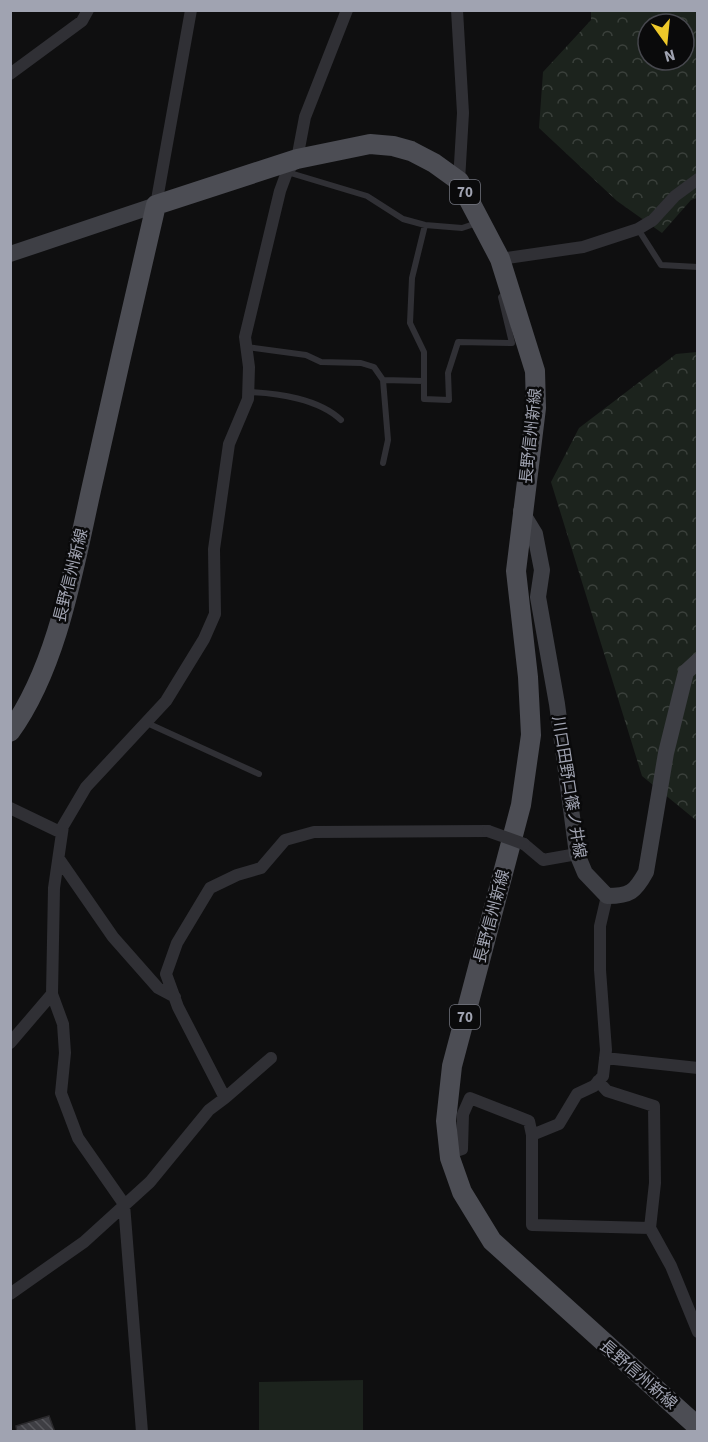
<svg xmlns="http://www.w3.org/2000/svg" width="708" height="1442" viewBox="0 0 708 1442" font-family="'Source Sans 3','Noto Sans JP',sans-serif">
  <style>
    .forest { fill: url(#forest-crowns); fill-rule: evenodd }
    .pitch { fill: #1c231d }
    .building { fill: url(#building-back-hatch); stroke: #2a292c; stroke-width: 1.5 }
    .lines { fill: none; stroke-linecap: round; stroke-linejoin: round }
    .lane { stroke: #303035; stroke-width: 6 }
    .street { stroke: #303035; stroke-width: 12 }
    .secondary { stroke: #3e3f45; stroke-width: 16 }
    .primary { stroke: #4c4d54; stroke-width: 20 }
    .street-bridge { stroke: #303035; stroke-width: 12 }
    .labels { text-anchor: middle; stroke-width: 5; stroke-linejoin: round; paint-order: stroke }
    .shield { fill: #0a0a0b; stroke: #73757f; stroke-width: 1.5 }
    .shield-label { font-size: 15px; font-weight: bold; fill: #a0a3b1 }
    .street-label { font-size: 16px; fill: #a0a3b1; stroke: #0a0a0b }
  </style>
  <defs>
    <pattern id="forest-crowns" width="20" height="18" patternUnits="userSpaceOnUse" patternTransform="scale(1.5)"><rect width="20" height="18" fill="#1c231d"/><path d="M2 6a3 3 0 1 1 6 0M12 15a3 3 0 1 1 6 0" fill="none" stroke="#3a403b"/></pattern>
    <pattern id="building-back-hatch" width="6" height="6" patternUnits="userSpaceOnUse" patternTransform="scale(1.5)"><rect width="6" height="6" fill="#3e3e43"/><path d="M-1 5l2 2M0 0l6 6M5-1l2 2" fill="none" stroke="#57575c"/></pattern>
  </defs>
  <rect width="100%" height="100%" fill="#0f0f10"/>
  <path class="forest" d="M591 11H697V198L691 200 662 233 617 201 539 128 543 72 591 20ZM648 24H684V60H648Z
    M697 352V821L642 776 551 482 579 428 676 354Z"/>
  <path class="pitch" d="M363 1380V1431H259V1382Z"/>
  <path class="building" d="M49 1416 55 1432H17L16 1426Z"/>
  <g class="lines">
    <path class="lane" d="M287 172 367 196 403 219 425 225 462 228 477 223
      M425 225 412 278 410 323 424 352V399L449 400 448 373 458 342 512 343 501 297 507 291
      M638 229 661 265 698 267
      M247 347 306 355 321 362 361 363 374 367 383 380
      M248 392C278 393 319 399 341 420
      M383 463 388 440 383 380 424 381
      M147 723 259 774"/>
    <path class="street" d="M457 10 463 113 459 181
      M10 74 82 21 88 10
      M156 205 191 10
      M500 259 583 247 638 229 653 220 675 196 698 179
      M10 808 62 833
      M524 844 543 860 577 854
      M59 859 113 937 158 988 175 997
      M607 896 600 926V970L606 1050 603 1076 594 1086 577 1094 559 1124 532 1135V1225L650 1228 671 1266 698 1332
      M10 1043 52 994
      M605 1058 698 1068
      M598 1081 607 1091 654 1106 655 1183 650 1228
      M225 1098 271 1058
      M450 1153 462 1149 463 1114 470 1098 529 1121 532 1135
      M10 1294 84 1242 150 1182 209 1110 225 1098 178 1007 166 974 177 943 210 888 237 875 261 868 285 840 314 832 488 831
      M142 1432 124 1204 78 1138 61 1093 65 1053 63 1024 52 994 54 888 63 826 86 787 166 701 204 639 215 614 214 549 229 444 248 399 249 367 245 337 280 191 287 172 297 159 305 117 347 10"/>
    <path class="secondary" d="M10 254 156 205
      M521 511 535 534 542 570 538 597 557 704 577 854 585 873 607 896C630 896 635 892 646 872L666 753 686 672 698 661"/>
    <path class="primary" d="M10 732C60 663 75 559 94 477 114 386 135 296 156 205L297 159 370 144 393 146 411 151 434 163 459 181 500 259 535 371 536 408 516 571 528 677 531 735 521 805 452 1066 446 1121 450 1158 462 1192 492 1241 698 1427"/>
    <path class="street-bridge" d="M488 831 524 844"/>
  </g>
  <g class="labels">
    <g class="shield">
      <rect x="450" y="180" width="30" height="24" rx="4.5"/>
      <rect x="450" y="1005" width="30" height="24" rx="4.5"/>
    </g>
    <g class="shield-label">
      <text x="465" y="197">70</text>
      <text x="465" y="1022">70</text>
    </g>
    <g class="street-label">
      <text transform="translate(530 436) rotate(-84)" y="6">長野信州新線</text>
      <text transform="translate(70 575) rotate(-76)" y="6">長野信州新線</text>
      <text transform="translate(570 787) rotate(81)" y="6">川口田野口篠ノ井線</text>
      <text transform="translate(491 916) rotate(-75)" y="6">長野信州新線</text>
      <text transform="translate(639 1374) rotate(41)" y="6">長野信州新線</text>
    </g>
  </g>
  <rect width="708" height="1442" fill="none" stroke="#a0a3b1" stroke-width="24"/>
  <g transform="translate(666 42) rotate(165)"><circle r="28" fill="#0a0a0b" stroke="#46474d" stroke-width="1.5"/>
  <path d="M0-4.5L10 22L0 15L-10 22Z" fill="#eec92a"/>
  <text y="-9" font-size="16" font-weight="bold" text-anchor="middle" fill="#a0a3b1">N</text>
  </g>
</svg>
